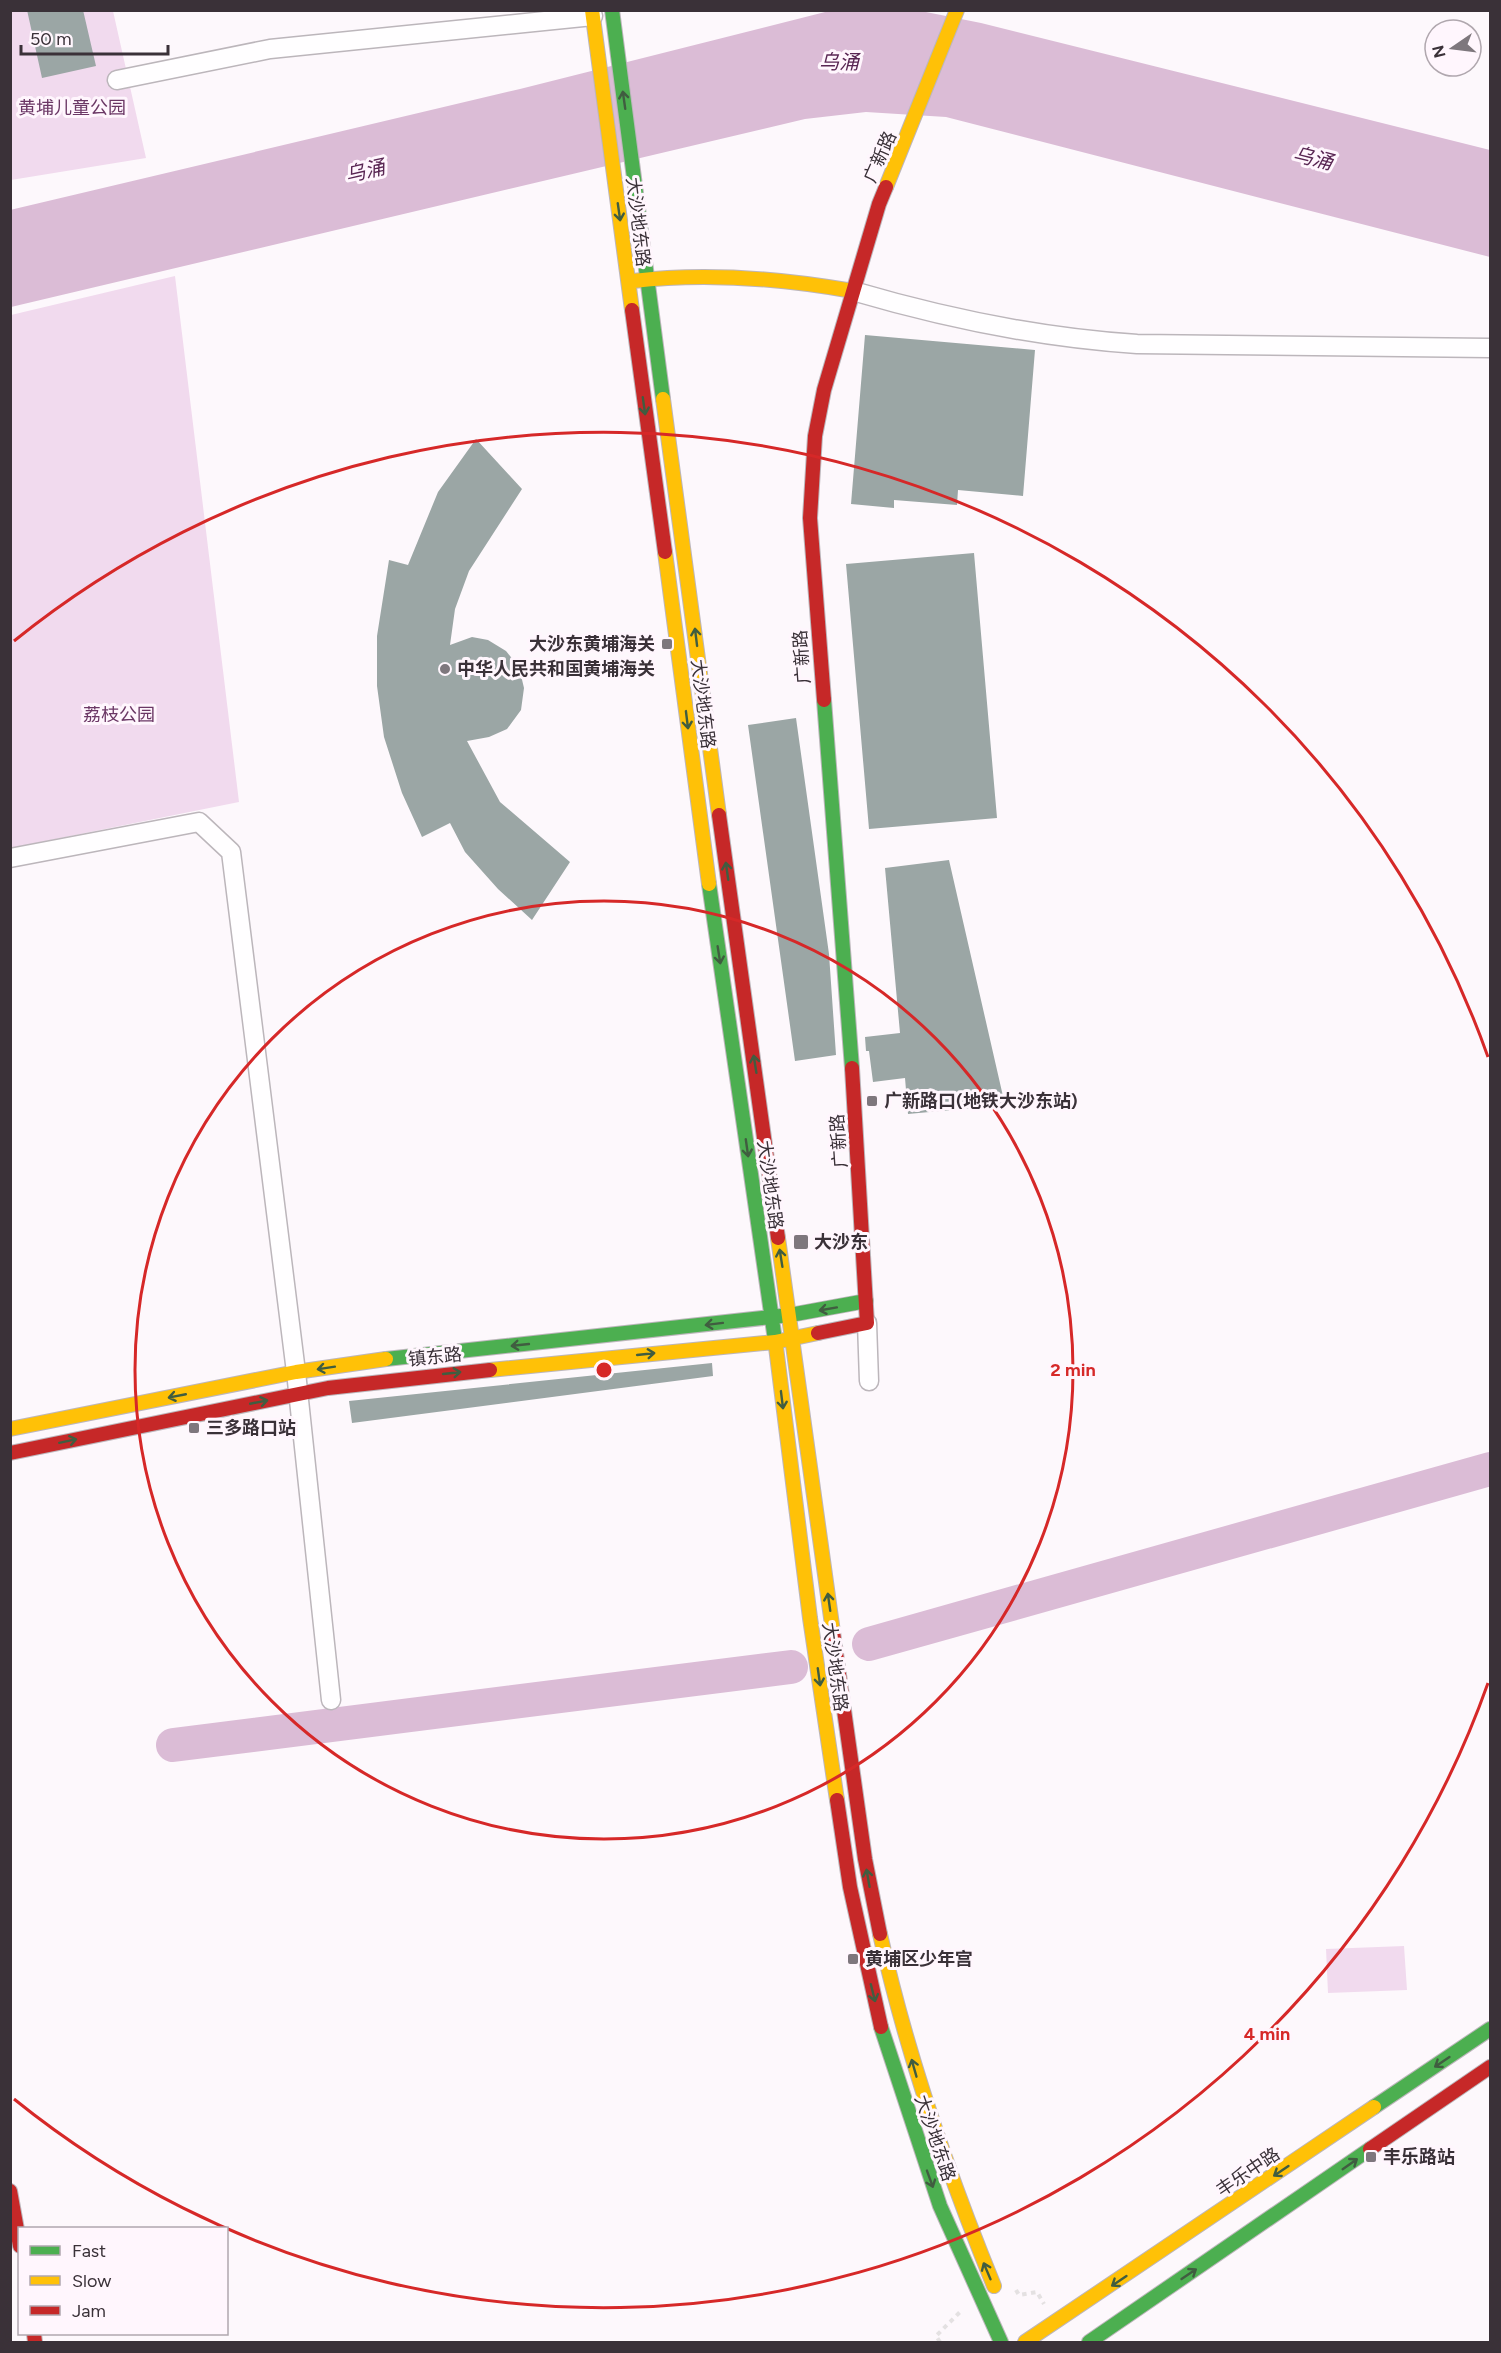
<svg xmlns="http://www.w3.org/2000/svg" width="1501" height="2353" viewBox="0 0 1501 2353" font-family="Figtree,'Noto Sans SC',sans-serif">
  <style>
    .green { fill: #f1daee }
    .water { fill: #dbbcd6 }
    .lines { fill: none; stroke-linecap: round; stroke-linejoin: round }
    .river { stroke: #dbbcd6; stroke-width: 34 }
    .building { fill: #9ba6a5 }
    .street-casing { stroke: #bcb6bb; stroke-width: 21 }
    .fast-casing { stroke: #bcb6bb; stroke-width: 16 }
    .slow-casing { stroke: #bcb6bb; stroke-width: 16 }
    .jam-casing { stroke: #bcb6bb; stroke-width: 16 }
    .path { stroke: #e4e1e2; stroke-width: 4; stroke-dasharray: 4.5 4.5; stroke-linecap: butt }
    .street { stroke: #fffeff; stroke-width: 18 }
    .fast { stroke: #4caf50; stroke-width: 14 }
    .slow { stroke: #ffc107; stroke-width: 14 }
    .jam { stroke: #c62828; stroke-width: 14 }
    .oneway { stroke: #405d40 }
    .ring { fill: none; stroke: #d62828; stroke-width: 3 }
    .poi-dot { fill: #7e777d; stroke: #fff6fd; stroke-width: 2 }
    .labels { text-anchor: middle; stroke-width: 6; stroke-linejoin: round; paint-order: stroke }
    .park-label { font-size: 18px; fill: #6b3765; stroke: #fff6fd }
    .street-label { font-size: 18px; fill: #3a3138; stroke: #fff6fd }
    .poi-label { font-size: 18px; font-weight: bold; fill: #3a3138; stroke: #fff6fd; text-anchor: start }
    .water-label { font-size: 20px; font-style: italic; fill: #592653; stroke: #fff6fd }
    .centre { fill: #d62828; stroke: #fff6fd; stroke-width: 3 }
    .ring-label { font-size: 18px; text-anchor: middle; font-weight: bold; fill: #d62828; stroke: #fff6fd; stroke-width: 6; stroke-linejoin: round; paint-order: stroke }
  </style>
  <rect width="100%" height="100%" fill="#fdf8fc"/>
  <path class="green" d="M11 11H113L146 158 11 180Z
    M175 276 239 802 11 848V315Z
    M1404 1946 1407 1990 1328 1993 1326 1949Z"/>
  <path class="water" d="M833 10 926 12 981 23 1490 150V257L946 117 866 112 805 119 11 307 10 210 520 89Z"/>
  <g class="lines">
    <path class="river" d="M869 1644 1490 1469
      M173 1745 791 1667"/>
  </g>
  <path class="building" d="M27 10H83L96 66 42 78Z
    M865 335 1035 350 1023 496 958 490 957 505 894 500V508L851 504Z
    M476 439 522 489 469 571 455 609 450 645 472 637 488 640 506 651 519 667 524 688 521 710 507 729 489 737 467 741 500 802 570 862 532 920 498 889 465 852 450 823 422 837 402 793 384 737 377 686V636L389 560 408 565 438 492Z
    M974 553 997 818 869 829 846 564Z
    M796 718 829 954 836 1055 795 1061 748 725Z
    M949 860 1005 1105 908 1114 905 1078 873 1082 869 1051H866L865 1037 900 1033 885 868Z
    M712 1363 713 1376 352 1423 349 1401Z"/>
  <g class="lines">
    <defs>
      <path id="street" d="M117 80 270 49 593 16
        M853 291C945 318 1042 338 1137 344L1490 348
        M10 858 199 822 231 852 296 1372 331 1700
        M867 1323 869 1381"/>
      <path id="fast" d="M612 10 663 399
        M824 700 852 1068
        M709 884 776 1347
        M386 1359 790 1315 866 1301
        M881 2027 940 2206 1001 2342
        M1374 2107 1490 2029
        M1089 2342 1370 2149"/>
      <path id="slow" d="M592 10 632 310
        M886 187 957 10
        M633 281C707 272 779 278 853 291
        M663 399 719 815
        M665 552 709 884
        M778 1238 833 1632
        M776 1347 810 1618 837 1800
        M490 1370 775 1342 818 1333
        M10 1429 296 1372 386 1359
        M880 1934C907 2055 947 2171 994 2286
        M1025 2342 1374 2107"/>
      <path id="jam" d="M632 310 665 552
        M824 700 810 518 815 436 824 390 879 204 886 187
        M719 815 778 1238
        M818 1333 867 1323 852 1068
        M10 1453 328 1388 490 1370
        M833 1632 865 1859 880 1934
        M837 1800 850 1887 881 2027
        M1370 2149 1490 2067
        M10 2191 20 2246
        M34 2334 35 2342"/>
    </defs>
    <use href="#street" class="street-casing"/>
    <use href="#fast" class="fast-casing"/>
    <use href="#slow" class="slow-casing"/>
    <use href="#jam" class="jam-casing"/>
    <path class="path" d="M1016 2290 1019 2295 1037 2292 1044 2304
      M940 2342 936 2336 962 2310"/>
    <use href="#street" class="street"/>
    <use href="#fast" class="fast"/>
    <use href="#slow" class="slow"/>
    <use href="#jam" class="jam"/>
  </g>
  <defs><path id="oneway-shaft" d="M-6 0H5M1.5-3L5.5 0L1.5 3" fill="none" stroke-width="1.6" stroke-linecap="round" stroke-linejoin="round" transform="scale(1.5)"/></defs>
  <g class="oneway">
    <use href="#oneway-shaft" transform="translate(624 100) rotate(-98)"/>
    <use href="#oneway-shaft" transform="translate(619 212) rotate(82)"/>
    <use href="#oneway-shaft" transform="translate(644 406) rotate(82)"/>
    <use href="#oneway-shaft" transform="translate(696 637) rotate(-97)"/>
    <use href="#oneway-shaft" transform="translate(687 720) rotate(83)"/>
    <use href="#oneway-shaft" transform="translate(727 871) rotate(-98)"/>
    <use href="#oneway-shaft" transform="translate(719 955) rotate(81)"/>
    <use href="#oneway-shaft" transform="translate(755 1064) rotate(-99)"/>
    <use href="#oneway-shaft" transform="translate(747 1148) rotate(82)"/>
    <use href="#oneway-shaft" transform="translate(781 1258) rotate(-99)"/>
    <use href="#oneway-shaft" transform="translate(828 1309) rotate(170)"/>
    <use href="#oneway-shaft" transform="translate(714 1324) rotate(173)"/>
    <use href="#oneway-shaft" transform="translate(520 1345) rotate(174)"/>
    <use href="#oneway-shaft" transform="translate(646 1354) rotate(-6)"/>
    <use href="#oneway-shaft" transform="translate(326 1368) rotate(171)"/>
    <use href="#oneway-shaft" transform="translate(452 1373) rotate(-6)"/>
    <use href="#oneway-shaft" transform="translate(177 1396) rotate(169)"/>
    <use href="#oneway-shaft" transform="translate(782 1400) rotate(83)"/>
    <use href="#oneway-shaft" transform="translate(259 1402) rotate(-11)"/>
    <use href="#oneway-shaft" transform="translate(68 1441) rotate(-12)"/>
    <use href="#oneway-shaft" transform="translate(829 1602) rotate(-98)"/>
    <use href="#oneway-shaft" transform="translate(819 1677) rotate(82)"/>
    <use href="#oneway-shaft" transform="translate(868 1878) rotate(-100)"/>
    <use href="#oneway-shaft" transform="translate(873 1993) rotate(76)"/>
    <use href="#oneway-shaft" transform="translate(1442 2062) rotate(146)"/>
    <use href="#oneway-shaft" transform="translate(914 2068) rotate(-106)"/>
    <use href="#oneway-shaft" transform="translate(1350 2164) rotate(-35)"/>
    <use href="#oneway-shaft" transform="translate(1281 2171) rotate(146)"/>
    <use href="#oneway-shaft" transform="translate(930 2179) rotate(70)"/>
    <use href="#oneway-shaft" transform="translate(987 2271) rotate(-113)"/>
    <use href="#oneway-shaft" transform="translate(1189 2274) rotate(-34)"/>
    <use href="#oneway-shaft" transform="translate(1119 2281) rotate(146)"/>
  </g>
  <g class="ring">
    <circle cx="604" cy="1370" r="469"/>
    <path d="M1488 1683A938 938 0 0 1 14 2099M14 641A938 938 0 0 1 1488 1057"/>
  </g>
  <g class="poi-dot">
    <rect x="661" y="638" width="12" height="12" rx="3"/>
    <circle cx="445" cy="669" r="6"/>
    <rect x="866" y="1095" width="12" height="12" rx="3"/>
    <rect x="793" y="1234" width="16" height="16" rx="3"/>
    <rect x="188" y="1422" width="12" height="12" rx="3"/>
    <rect x="847" y="1953" width="12" height="12" rx="3"/>
    <rect x="1365" y="2151" width="12" height="12" rx="3"/>
  </g>
  <g class="labels">
    <g class="park-label">
      <text x="72" y="114">黄埔儿童公园</text>
      <text x="119" y="721">荔枝公园</text>
    </g>
    <g class="street-label">
      <text transform="translate(880 157) rotate(-66)" y="6">广新路</text>
      <text transform="translate(638 222) rotate(83)" y="6">大沙地东路</text>
      <text transform="translate(802 657) rotate(-94)" y="6">广新路</text>
      <text transform="translate(703 704) rotate(83)" y="6">大沙地东路</text>
      <text transform="translate(839 1141) rotate(-94)" y="6">广新路</text>
      <text transform="translate(770 1185) rotate(82)" y="6">大沙地东路</text>
      <text transform="translate(435 1357) rotate(-6)" y="6">镇东路</text>
      <text transform="translate(835 1667) rotate(82)" y="6">大沙地东路</text>
      <text transform="translate(935 2138) rotate(71)" y="6">大沙地东路</text>
      <text transform="translate(1248 2172) rotate(-34)" y="6">丰乐中路</text>
    </g>
    <g class="poi-label">
      <text x="655" y="650" text-anchor="end">大沙东黄埔海关</text>
      <text x="457" y="675">中华人民共和国黄埔海关</text>
      <text x="884" y="1107">广新路口(地铁大沙东站)</text>
      <text x="814" y="1248">大沙东</text>
      <text x="206" y="1434">三多路口站</text>
      <text x="865" y="1965">黄埔区少年宫</text>
      <text x="1383" y="2163">丰乐路站</text>
    </g>
    <g class="water-label">
      <text x="839" y="69">乌涌</text>
      <text transform="translate(1313 158) rotate(14)" y="7">乌涌</text>
      <text transform="translate(365 171) rotate(-13)" y="7">乌涌</text>
    </g>
  </g>
  <circle cx="604" cy="1370" r="9" class="centre"/>
  <g class="ring-label">
    <text x="1073" y="1376">2 min</text>
    <text x="1267" y="2040">4 min</text>
  </g>
  <rect width="1501" height="2353" fill="none" stroke="#3a3138" stroke-width="24"/>
  <rect x="18" y="2227" width="210" height="108" fill="#fff6fd" stroke="#b0a7ae" stroke-width="1.5"/>
  <rect x="30" y="2246" width="30" height="9" fill="#4caf50" stroke="#b0a7ae" stroke-width="1.5"/>
  <text x="72" y="2257" font-size="18" fill="#3a3138">Fast</text>
  <rect x="30" y="2276" width="30" height="9" fill="#ffc107" stroke="#b0a7ae" stroke-width="1.5"/>
  <text x="72" y="2287" font-size="18" fill="#3a3138">Slow</text>
  <rect x="30" y="2306" width="30" height="9" fill="#c62828" stroke="#b0a7ae" stroke-width="1.5"/>
  <text x="72" y="2317" font-size="18" fill="#3a3138">Jam</text>
  <g transform="translate(1453 48) rotate(256)"><circle r="28" fill="#fff6fd" stroke="#b0a7ae" stroke-width="1.5"/>
  <path d="M0-4.5L10 22L0 15L-10 22Z" fill="#7e777d"/>
  <text y="-9" font-size="16" font-weight="bold" text-anchor="middle" fill="#3a3138">N</text>
  </g>
  <path d="M21 45v9h147v-9" fill="none" stroke="#3a3138" stroke-width="3"/>
  <text x="30" y="45" font-size="18" fill="#3a3138" stroke="#fff6fd" stroke-width="4.5" paint-order="stroke">50 m</text>
</svg>
